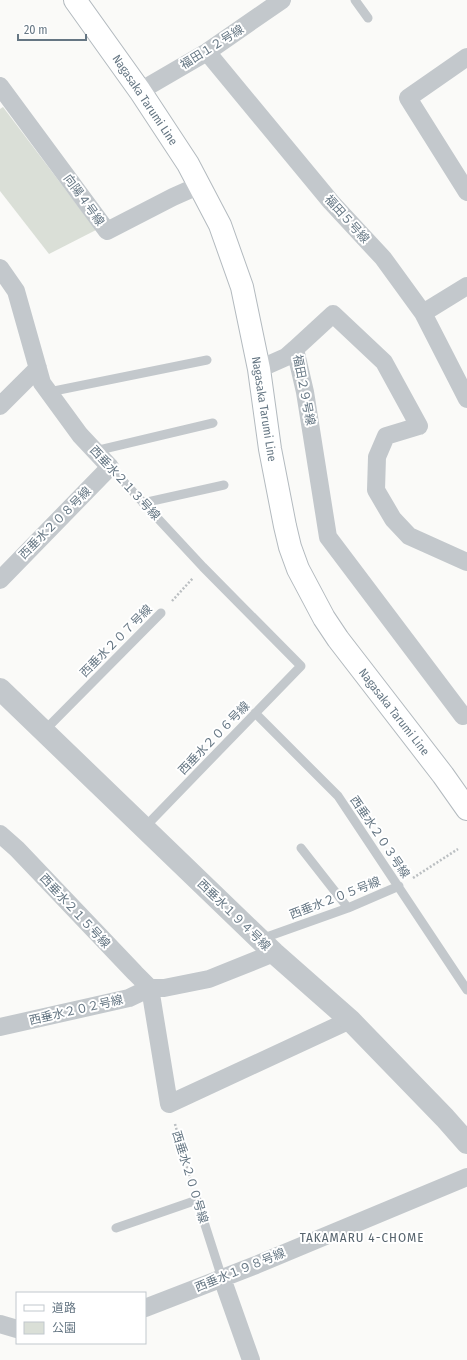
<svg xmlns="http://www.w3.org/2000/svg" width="467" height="1360" viewBox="0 0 467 1360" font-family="'Fira Sans Condensed','Noto Sans JP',sans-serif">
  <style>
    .green { fill: #dadfd7 }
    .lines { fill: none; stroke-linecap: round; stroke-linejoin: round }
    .secondary-casing { stroke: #b3babf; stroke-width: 24 }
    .path { stroke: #bbbfc2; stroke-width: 2.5; stroke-dasharray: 2 2; stroke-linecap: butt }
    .service { stroke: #c3c8cc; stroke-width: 9 }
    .minor { stroke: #c3c8cc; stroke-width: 18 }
    .tertiary { stroke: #c3c8cc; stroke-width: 22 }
    .secondary { stroke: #fff; stroke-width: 22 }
    .labels { text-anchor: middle; stroke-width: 4; stroke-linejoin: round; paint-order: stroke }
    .street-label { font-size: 12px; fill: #657683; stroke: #fff }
    .neighbourhood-label { font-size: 13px; letter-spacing: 1px; fill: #57646e; stroke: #fff }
  </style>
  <rect width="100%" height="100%" fill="#fafaf8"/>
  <path class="green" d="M3 107 96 230 49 254 0 191V109Z"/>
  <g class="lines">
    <defs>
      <path id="secondary" d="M75 0 140 91 188 164 220 225 242 287 259 369 270 449 285 526 290 547 298 569 324 618 338 639 443 775 467 809"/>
    </defs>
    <use href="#secondary" class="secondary-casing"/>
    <path class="path" d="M172 601 193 578
      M413 878 458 849
      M175 1124 192 1185"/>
    <path class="service" d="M355 0 368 18
      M49 392 207 360
      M95 451 213 423
      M110 467 203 567 301 666 144 828
      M143 503 224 485
      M255 713 338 796 467 990
      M44 731 161 613
      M301 848 348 908
      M261 939 348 908 399 886
      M116 1228 197 1200 222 1278"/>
    <path class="minor" d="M207 52 331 202 383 258 423 313 467 399
      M467 57 408 98 467 192
      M0 86 107 231 173 197 200 185
      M140 91 207 52 282 0
      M0 268 16 291 42 383 80 435 110 467 0 580
      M423 313 467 286
      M259 369 286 357 295 349
      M0 406 38 368
      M463 716 328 537 305 392 295 349 333 314 384 362 419 426 386 436 377 457 376 490 393 519 409 536 467 562
      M0 834 17 849 135 973 150 988
      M150 988 169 1104 350 1020
      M0 1027 129 998 150 988H164L209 979 274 953
      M222 1278 251 1360
      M145 1308 256 1265 467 1177
      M0 1324 17 1329"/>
    <path class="tertiary" d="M0 689 274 953 350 1020 445 1118 467 1143"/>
    <use href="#secondary" class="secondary"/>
  </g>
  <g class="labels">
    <g class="street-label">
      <text transform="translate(212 47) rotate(-32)" y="4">福田１２号線</text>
      <text transform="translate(145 100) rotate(56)" y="4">Nagasaka Tarumi Line</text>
      <text transform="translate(84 200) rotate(54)" y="4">向陽４号線</text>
      <text transform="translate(347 219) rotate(48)" y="4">福田５号線</text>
      <text transform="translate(304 390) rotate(79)" y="4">福田２９号線</text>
      <text transform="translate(264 409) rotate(81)" y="4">Nagasaka Tarumi Line</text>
      <text transform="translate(125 483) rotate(47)" y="4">西垂水２１３号線</text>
      <text transform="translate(55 523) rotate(-45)" y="4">西垂水２０８号線</text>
      <text transform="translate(116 641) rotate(-45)" y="4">西垂水２０７号線</text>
      <text transform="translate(394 712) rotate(52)" y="4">Nagasaka Tarumi Line</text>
      <text transform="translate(214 738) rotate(-46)" y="4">西垂水２０６号線</text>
      <text transform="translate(380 837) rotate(56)" y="4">西垂水２０３号線</text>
      <text transform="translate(335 898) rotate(-21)" y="4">西垂水２０５号線</text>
      <text transform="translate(75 911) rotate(47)" y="4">西垂水２１５号線</text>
      <text transform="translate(234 915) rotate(44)" y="4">西垂水１９４号線</text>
      <text transform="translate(76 1010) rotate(-13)" y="4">西垂水２０２号線</text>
      <text transform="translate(190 1177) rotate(73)" y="4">西垂水２００号線</text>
      <text transform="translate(240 1270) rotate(-22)" y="4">西垂水１９８号線</text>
    </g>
    <g class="neighbourhood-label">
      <text x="362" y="1242">TAKAMARU 4-CHOME</text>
    </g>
  </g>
  <rect x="16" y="1292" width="130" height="52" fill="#ffffff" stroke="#c1c8cd"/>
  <rect x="24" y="1305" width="20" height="6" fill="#ffffff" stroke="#c1c8cd"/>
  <text x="52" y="1312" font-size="12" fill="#657683">道路</text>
  <rect x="24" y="1322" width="20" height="12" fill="#dadfd7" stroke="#c1c8cd"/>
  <text x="52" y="1332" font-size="12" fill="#657683">公園</text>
  <path d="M18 34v6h68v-6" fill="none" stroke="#657683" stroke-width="2"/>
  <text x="24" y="34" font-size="12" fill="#657683" stroke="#ffffff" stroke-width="3" paint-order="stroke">20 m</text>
</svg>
